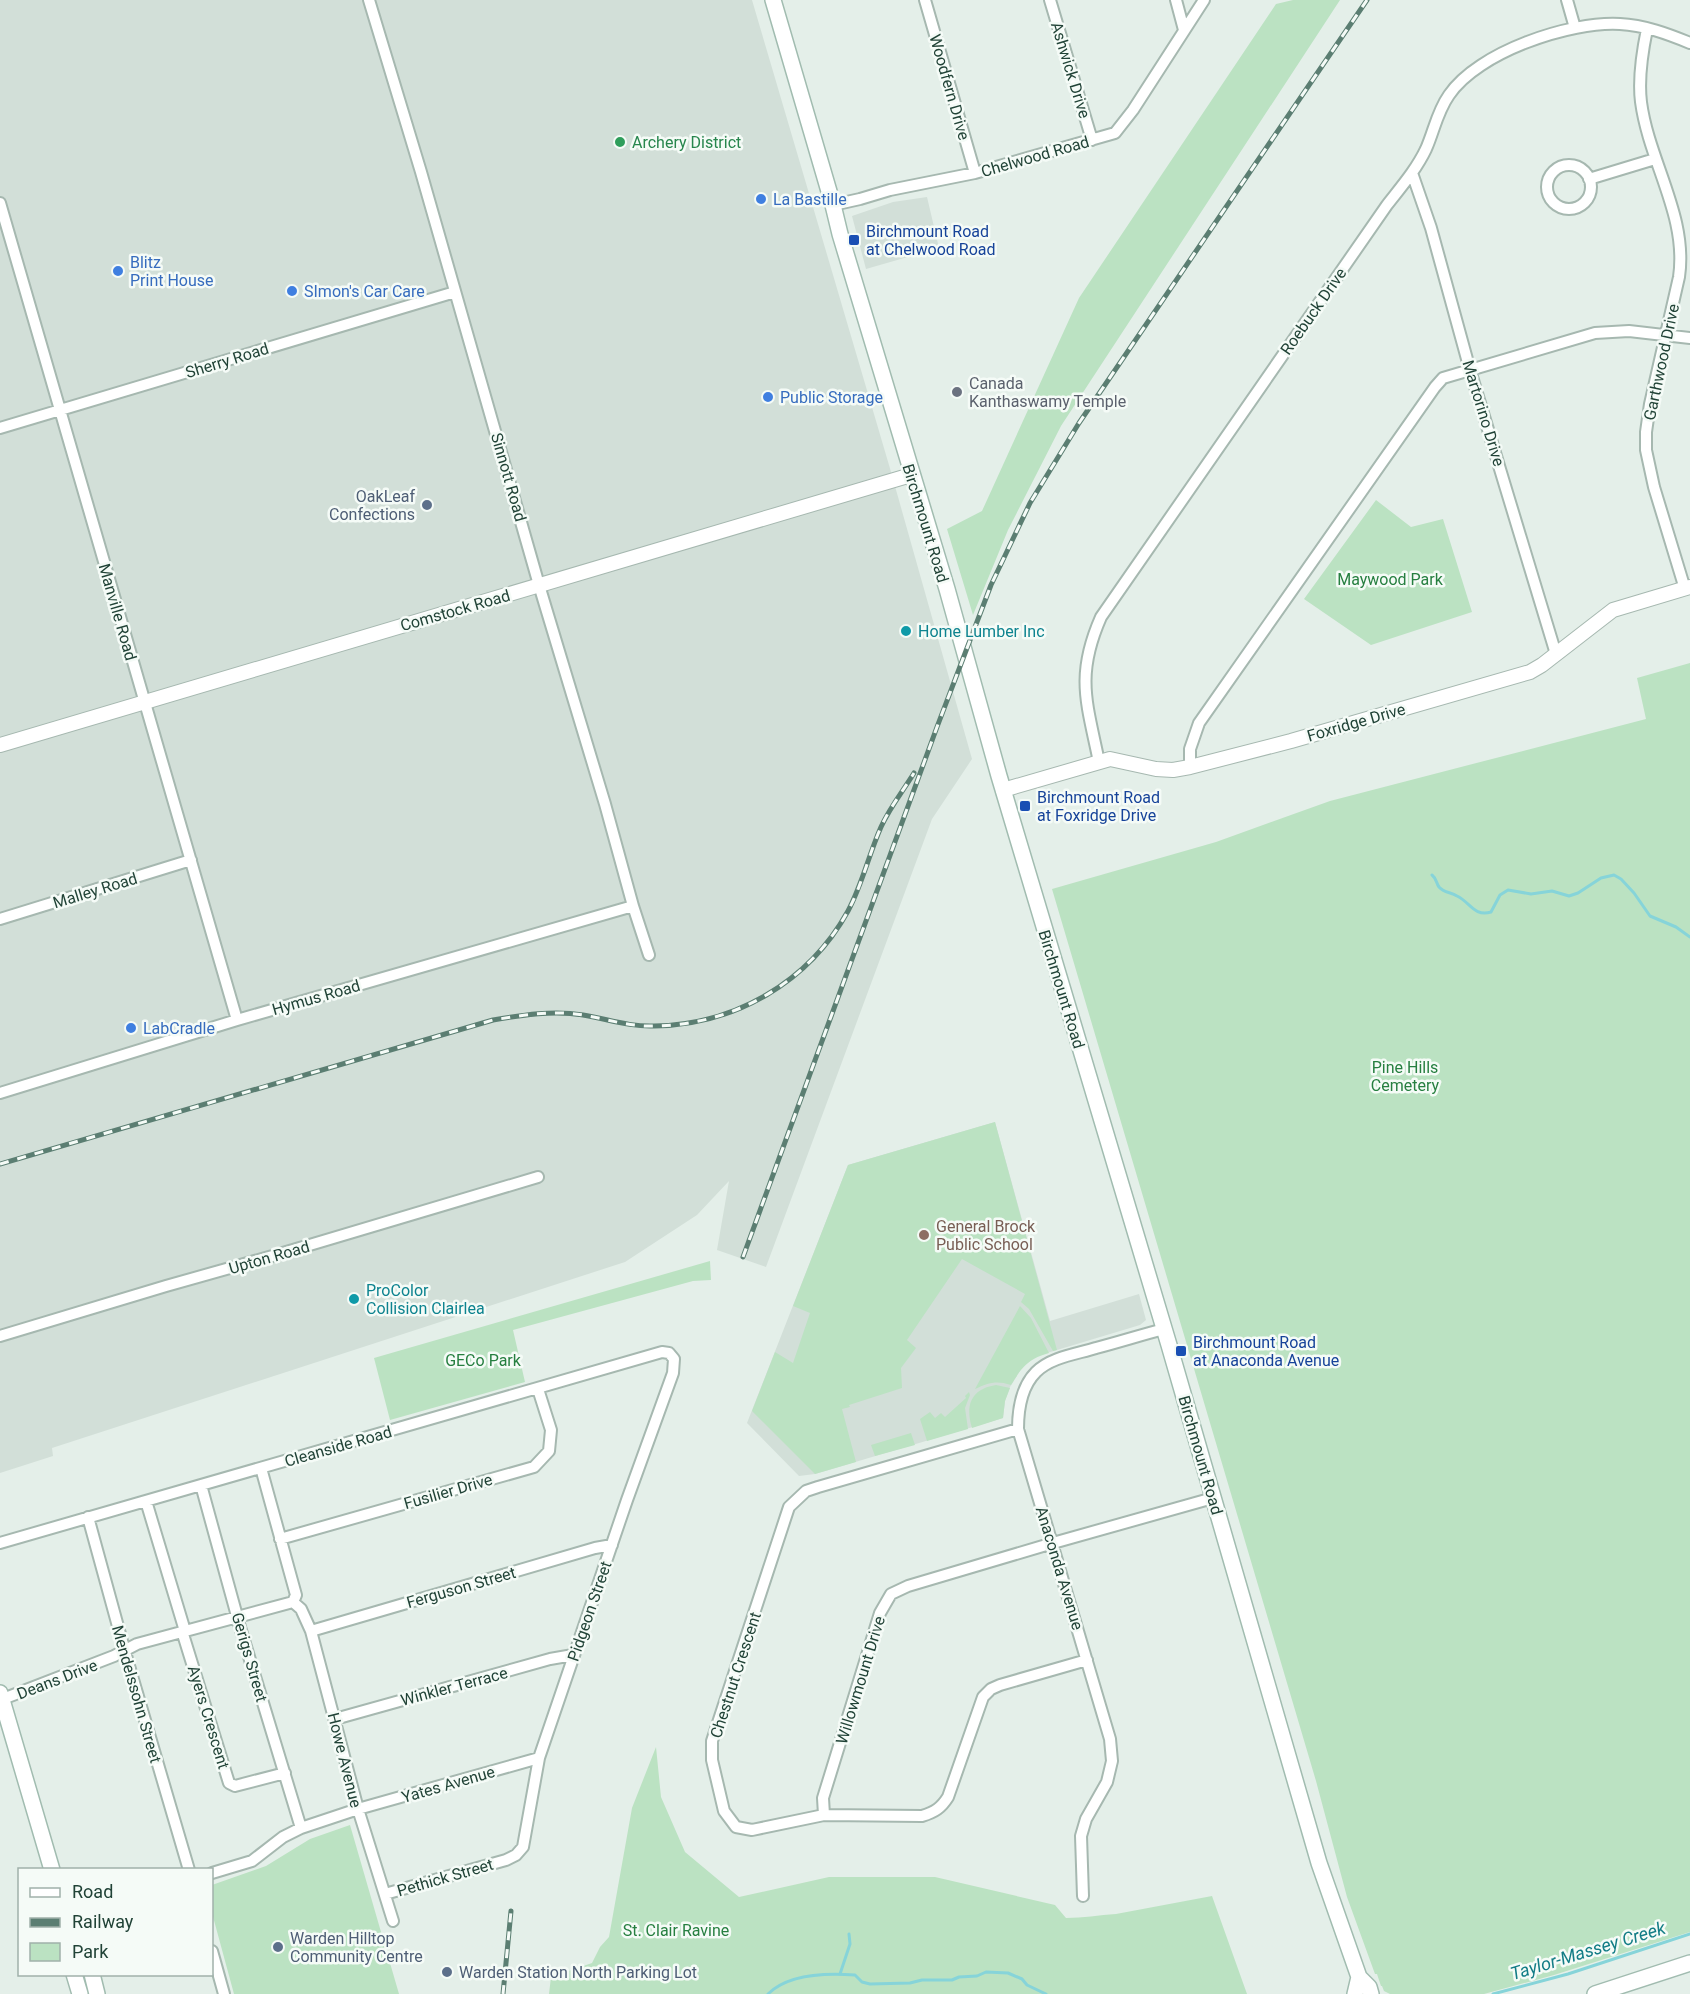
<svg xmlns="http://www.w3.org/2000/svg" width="1690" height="1994" viewBox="0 0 1690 1994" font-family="Roboto,sans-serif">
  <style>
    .built { fill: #d2dfd8 }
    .green { fill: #bbe2c2 }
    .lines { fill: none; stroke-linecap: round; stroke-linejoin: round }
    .stream { stroke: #86d4d9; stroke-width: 3 }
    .minor-casing { stroke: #a6b8b0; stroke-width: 14 }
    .tertiary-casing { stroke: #a6b8b0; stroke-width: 16 }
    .secondary-casing { stroke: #a1bcb0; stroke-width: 18 }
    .minor { stroke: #fff; stroke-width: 10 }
    .tertiary { stroke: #fff; stroke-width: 14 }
    .secondary { stroke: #fff; stroke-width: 15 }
    .rail-casing { stroke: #5b7e72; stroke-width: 5 }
    .rail { stroke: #f5fbf7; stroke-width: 3; stroke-dasharray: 9; stroke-linecap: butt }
    .leisure-dot { fill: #2e9e5b; stroke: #f5fbf7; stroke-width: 2 }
    .shop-dot { fill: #3f7fe0; stroke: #f5fbf7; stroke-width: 2 }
    .transit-dot { fill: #1a4fb4; stroke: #f5fbf7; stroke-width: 2 }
    .worship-dot { fill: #6b7280; stroke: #f5fbf7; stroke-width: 2 }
    .service-dot { fill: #5c6f8a; stroke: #f5fbf7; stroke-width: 2 }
    .culture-dot { fill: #0f9aa8; stroke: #f5fbf7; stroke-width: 2 }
    .education-dot { fill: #8d6e63; stroke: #f5fbf7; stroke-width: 2 }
    .labels { text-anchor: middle; stroke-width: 5; stroke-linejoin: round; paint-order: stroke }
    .street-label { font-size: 16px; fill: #214337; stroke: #f5fbf7 }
    .leisure-label { font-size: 16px; fill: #27864d; stroke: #f5fbf7; text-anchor: start }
    .shop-label { font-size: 16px; fill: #366cbe; stroke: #f5fbf7; text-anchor: start }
    .transit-label { font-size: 16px; fill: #164399; stroke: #f5fbf7; text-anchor: start }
    .worship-label { font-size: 16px; fill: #5b616d; stroke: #f5fbf7; text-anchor: start }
    .service-label { font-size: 16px; fill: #4e5e75; stroke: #f5fbf7; text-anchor: start }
    .park-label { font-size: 16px; fill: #267f40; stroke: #f5fbf7 }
    .culture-label { font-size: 16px; fill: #0d838f; stroke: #f5fbf7; text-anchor: start }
    .education-label { font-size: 16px; fill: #785e54; stroke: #f5fbf7; text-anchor: start }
    .water-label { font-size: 18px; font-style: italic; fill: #137d86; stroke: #f5fbf7 }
  </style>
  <rect width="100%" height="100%" fill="#e4efe9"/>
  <path class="built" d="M0 0H752L889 465 972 759 932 819 766 1267 717 1250 729 1181 697 1215 625 1262 52 1448 53 1456 0 1473Z
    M927 197 939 248 866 269 852 216 893 202Z
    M995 1122 1050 1321 1139 1294 1146 1320 1140 1325 1037 1356 1023 1366 1010 1387 1005 1401 1003 1418 815 1474 799 1476 747 1423 848 1165Z"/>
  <path class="green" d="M1293 0H1340L1061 426 1008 530 973 615 947 529 982 511 1079 298 1276 4Z
    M1376 500 1411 527 1443 519 1472 612 1371 645 1304 599Z
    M1690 663V1932L1554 1975 1484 1994H1390L1384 1991 1382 1986H1381L1377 1974H1375L1347 1897 1316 1781 1052 889 1216 842 1330 801 1646 719 1637 678Z
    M995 1122 1057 1350 1053 1351 1029 1309 1021 1302 1025 1294 962 1259 907 1340 916 1348 901 1368 902 1388 849 1405 850 1407 842 1409 856 1462 815 1474 752 1411 775 1352 793 1363 810 1313 793 1306 848 1165Z
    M710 1261 711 1280 693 1281 513 1330 525 1382 390 1420 374 1358Z
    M1020 1306 1031 1318 1049 1353C1028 1359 1022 1367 1011 1385 996 1380 988 1383 975 1389Z
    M996 1385 1010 1388 1005 1401 1003 1418 972 1428C965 1405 971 1389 996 1385Z
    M969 1392 970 1395 965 1408 968 1429 927 1441 920 1419 930 1412 935 1418 941 1413 945 1417 966 1398 965 1396Z
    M911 1433 915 1445 875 1456 871 1445Z
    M656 1747 661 1797 685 1852 739 1897 829 1877H935L1055 1905 1066 1918C1083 1918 1099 1915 1116 1914L1212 1896 1247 1994H549L551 1977 592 1963 600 1947 609 1937 632 1808Z
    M350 1825 399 1994H234L212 1913V1885L266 1866 310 1839Z"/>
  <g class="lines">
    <path class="stream" d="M1432 875C1437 879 1436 883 1439 887 1444 893 1451 892 1457 896 1470 902 1474 917 1491 912L1500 895 1508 890 1531 894 1552 891 1569 896 1578 893 1601 878 1614 875 1621 879 1634 893 1650 916 1676 927 1690 937
      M840 1974 850 1944 849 1934
      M768 1994C788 1974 828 1973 855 1975L862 1982 870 1984 910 1983 922 1980H952L959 1977 977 1976 986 1972 1008 1973 1022 1979 1027 1985 1046 1994
      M1493 1994 1568 1974 1690 1934"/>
    <defs>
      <path id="minor" d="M369 0 421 172 539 585 605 804 633 906 649 955
        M925 0 975 173
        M1050 0 1092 140
        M1176 0 1184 30
        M1567 0 1575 28
        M1647 29C1642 53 1638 78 1641 102 1649 162 1688 216 1679 277L1650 404 1646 432V450L1654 487 1685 589
        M1547 187a22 22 0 1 1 44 0a22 22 0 1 1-44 0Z
        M1412 173 1431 228 1470 370 1556 654
        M1589 179 1655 159
        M0 203 237 1020
        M833 205 860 199 890 190 975 173 1115 133 1133 110 1204 0
        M0 428 455 292
        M1099 762C1087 703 1075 676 1101 617L1387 205C1401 187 1416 170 1426 149 1434 131 1437 112 1449 95 1478 52 1570 21 1620 24 1644 25 1668 34 1690 43
        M1190 767V749L1199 723 1435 387 1443 378 1595 333 1629 331 1690 338
        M0 919 191 860
        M0 1093 237 1020 633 906
        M0 1336 166 1286 276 1255 538 1177
        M1018 1429 818 1487 806 1491 789 1507 712 1741V1760L724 1811 736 1827 752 1830 824 1815 922 1816C935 1812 941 1808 948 1797L983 1697 991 1689 1000 1685 1087 1660
        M261 1468 296 1595 293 1602
        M201 1485 240 1627 301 1828
        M146 1501 185 1631
        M88 1517 125 1652 189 1870
        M280 1539 534 1467 549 1451 551 1430 538 1389
        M0 1543 662 1352 669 1353 674 1359 673 1373 627 1500 539 1758 523 1847 516 1855 506 1860 385 1894
        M182 1631 229 1783 235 1786 285 1773
        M311 1631 595 1548 612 1545
        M0 1700 114 1656 137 1644 293 1602 301 1609 311 1631 358 1809 393 1921
        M335 1719 550 1659 573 1655
        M824 1815 823 1798 880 1613 891 1594 908 1586 1053 1543 1213 1498
        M212 1873 252 1861 283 1837 301 1828 358 1809 539 1758
        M1083 1896 1081 1836 1086 1819 1107 1782 1112 1761 1110 1739 1018 1429C1018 1409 1021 1387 1036 1372 1051 1357 1077 1354 1096 1348 1119 1342 1141 1335 1164 1329
        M212 1951 224 1994"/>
      <path id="tertiary" d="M0 745 911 475
        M1003 790 1110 759 1156 769 1173 770 1190 767 1291 741 1530 672 1542 665 1613 610 1690 587"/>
      <path id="secondary" d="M773 0 833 205 840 234 947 589 999 776 1169 1345 1319 1863 1359 1977 1369 1987 1371 1994
        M0 1693 52 1870
        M74 1974 80 1994
        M92 1974 97 1994
        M1355 1994 1359 1977
        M1595 1994 1690 1963"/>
    </defs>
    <use href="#minor" class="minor-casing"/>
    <use href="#tertiary" class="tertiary-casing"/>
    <use href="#secondary" class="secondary-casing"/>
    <use href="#minor" class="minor"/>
    <use href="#tertiary" class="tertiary"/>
    <use href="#secondary" class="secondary"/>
    <defs>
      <path id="rail" d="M0 1164 493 1020C523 1015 553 1010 583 1015 607 1019 630 1027 654 1026 735 1025 809 982 848 911 862 885 869 854 881 827 890 807 903 791 914 773
        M743 1257 937 727 991 585 1030 503 1079 423 1367 0
        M503 1994 511 1911"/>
    </defs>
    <use href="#rail" class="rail-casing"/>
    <use href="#rail" class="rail"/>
  </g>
  <circle class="leisure-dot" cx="620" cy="142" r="6"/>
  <g class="shop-dot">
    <circle cx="761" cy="199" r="6"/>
    <circle cx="118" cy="271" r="6"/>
    <circle cx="292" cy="291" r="6"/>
    <circle cx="768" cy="397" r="6"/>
    <circle cx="131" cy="1028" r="6"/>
  </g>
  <g class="transit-dot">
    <rect x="848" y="234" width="12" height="12" rx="3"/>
    <rect x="1019" y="800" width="12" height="12" rx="3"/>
    <rect x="1175" y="1345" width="12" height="12" rx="3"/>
  </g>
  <circle class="worship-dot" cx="957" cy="392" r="6"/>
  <g class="service-dot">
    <circle cx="427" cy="505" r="6"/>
    <circle cx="278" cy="1947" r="6"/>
    <circle cx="447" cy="1972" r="6"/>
  </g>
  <g class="culture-dot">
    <circle cx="906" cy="631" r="6"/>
    <circle cx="354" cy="1299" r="6"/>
  </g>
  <circle class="education-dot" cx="924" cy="1235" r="6"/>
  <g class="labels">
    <g class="street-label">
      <text transform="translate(1071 70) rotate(73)" y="6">Ashwick Drive</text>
      <text transform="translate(950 87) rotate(74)" y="6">Woodfern Drive</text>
      <text transform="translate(1035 156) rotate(-16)" y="6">Chelwood Road</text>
      <text transform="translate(1313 311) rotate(-55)" y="6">Roebuck Drive</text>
      <text transform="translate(227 360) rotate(-17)" y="6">Sherry Road</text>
      <text transform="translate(1661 362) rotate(-78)" y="6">Garthwood Drive</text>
      <text transform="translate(1484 413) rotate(73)" y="6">Martorino Drive</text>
      <text transform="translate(509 477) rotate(74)" y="6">Sinnott Road</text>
      <text transform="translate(926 523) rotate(73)" y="6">Birchmount Road</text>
      <text transform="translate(455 610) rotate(-16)" y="6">Comstock Road</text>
      <text transform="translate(118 612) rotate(74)" y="6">Manville Road</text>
      <text transform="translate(1356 722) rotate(-16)" y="6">Foxridge Drive</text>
      <text transform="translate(95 890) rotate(-17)" y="6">Malley Road</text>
      <text transform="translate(1062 989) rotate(73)" y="6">Birchmount Road</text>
      <text transform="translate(316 997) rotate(-16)" y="6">Hymus Road</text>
      <text transform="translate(269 1257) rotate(-16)" y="6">Upton Road</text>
      <text transform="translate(338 1446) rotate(-16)" y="6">Cleanside Road</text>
      <text transform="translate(1201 1455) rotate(74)" y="6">Birchmount Road</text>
      <text transform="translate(448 1491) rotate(-16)" y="6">Fusilier Drive</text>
      <text transform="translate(1060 1568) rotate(73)" y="6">Anaconda Avenue</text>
      <text transform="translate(461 1587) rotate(-16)" y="6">Ferguson Street</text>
      <text transform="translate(589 1611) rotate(-71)" y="6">Pidgeon Street</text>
      <text transform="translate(250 1657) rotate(74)" y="6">Gerigs Street</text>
      <text transform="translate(735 1675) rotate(-72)" y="6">Chestnut Crescent</text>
      <text transform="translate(57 1679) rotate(-21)" y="6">Deans Drive</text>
      <text transform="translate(860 1680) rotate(-73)" y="6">Willowmount Drive</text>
      <text transform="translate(454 1686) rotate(-15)" y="6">Winkler Terrace</text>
      <text transform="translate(137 1694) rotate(74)" y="6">Mendelssohn Street</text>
      <text transform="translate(209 1717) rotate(73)" y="6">Ayers Crescent</text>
      <text transform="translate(345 1760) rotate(76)" y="6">Howe Avenue</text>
      <text transform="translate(448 1784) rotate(-16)" y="6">Yates Avenue</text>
      <text transform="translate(445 1877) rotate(-16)" y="6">Pethick Street</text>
    </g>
    <g class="leisure-label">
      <text x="632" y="148">Archery District</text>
    </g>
    <g class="shop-label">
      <text x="773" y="205">La Bastille</text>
      <text x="130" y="268">Blitz<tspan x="130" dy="18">Print House</tspan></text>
      <text x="304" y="297">SImon's Car Care</text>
      <text x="780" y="403">Public Storage</text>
      <text x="143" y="1034">LabCradle</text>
    </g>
    <g class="transit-label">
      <text x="866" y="237">Birchmount Road<tspan x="866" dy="18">at Chelwood Road</tspan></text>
      <text x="1037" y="803">Birchmount Road<tspan x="1037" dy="18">at Foxridge Drive</tspan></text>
      <text x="1193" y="1348">Birchmount Road<tspan x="1193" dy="18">at Anaconda Avenue</tspan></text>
    </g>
    <g class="worship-label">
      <text x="969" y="389">Canada<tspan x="969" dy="18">Kanthaswamy Temple</tspan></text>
    </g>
    <g class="service-label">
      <text x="415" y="502" text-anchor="end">OakLeaf<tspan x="415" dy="18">Confections</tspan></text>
      <text x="290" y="1944">Warden Hilltop<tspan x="290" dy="18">Community Centre</tspan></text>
      <text x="459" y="1978">Warden Station North Parking Lot</text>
    </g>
    <g class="park-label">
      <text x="1390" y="585">Maywood Park</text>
      <text x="1405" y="1073">Pine Hills<tspan x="1405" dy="18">Cemetery</tspan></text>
      <text x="483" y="1366">GECo Park</text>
      <text x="676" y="1936">St. Clair Ravine</text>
    </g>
    <g class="culture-label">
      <text x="918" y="637">Home Lumber Inc</text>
      <text x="366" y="1296">ProColor<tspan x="366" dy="18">Collision Clairlea</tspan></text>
    </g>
    <g class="education-label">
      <text x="936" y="1232">General Brock<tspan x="936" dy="18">Public School</tspan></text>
    </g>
    <g class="water-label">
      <text transform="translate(1588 1951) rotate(-17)" y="6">Taylor-Massey Creek</text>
    </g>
  </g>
  <rect x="18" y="1868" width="195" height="108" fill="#f5fbf7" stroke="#a0b1aa" stroke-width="1.5"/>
  <rect x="30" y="1888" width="30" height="9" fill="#ffffff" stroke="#a0b1aa" stroke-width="1.5"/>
  <text x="72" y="1898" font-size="18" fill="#214337">Road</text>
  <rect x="30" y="1918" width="30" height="9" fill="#5b7e72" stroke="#a0b1aa" stroke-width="1.5"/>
  <text x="72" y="1928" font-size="18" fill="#214337">Railway</text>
  <rect x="30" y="1943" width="30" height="18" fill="#bbe2c2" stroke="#a0b1aa" stroke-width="1.5"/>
  <text x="72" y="1958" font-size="18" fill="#214337">Park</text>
</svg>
